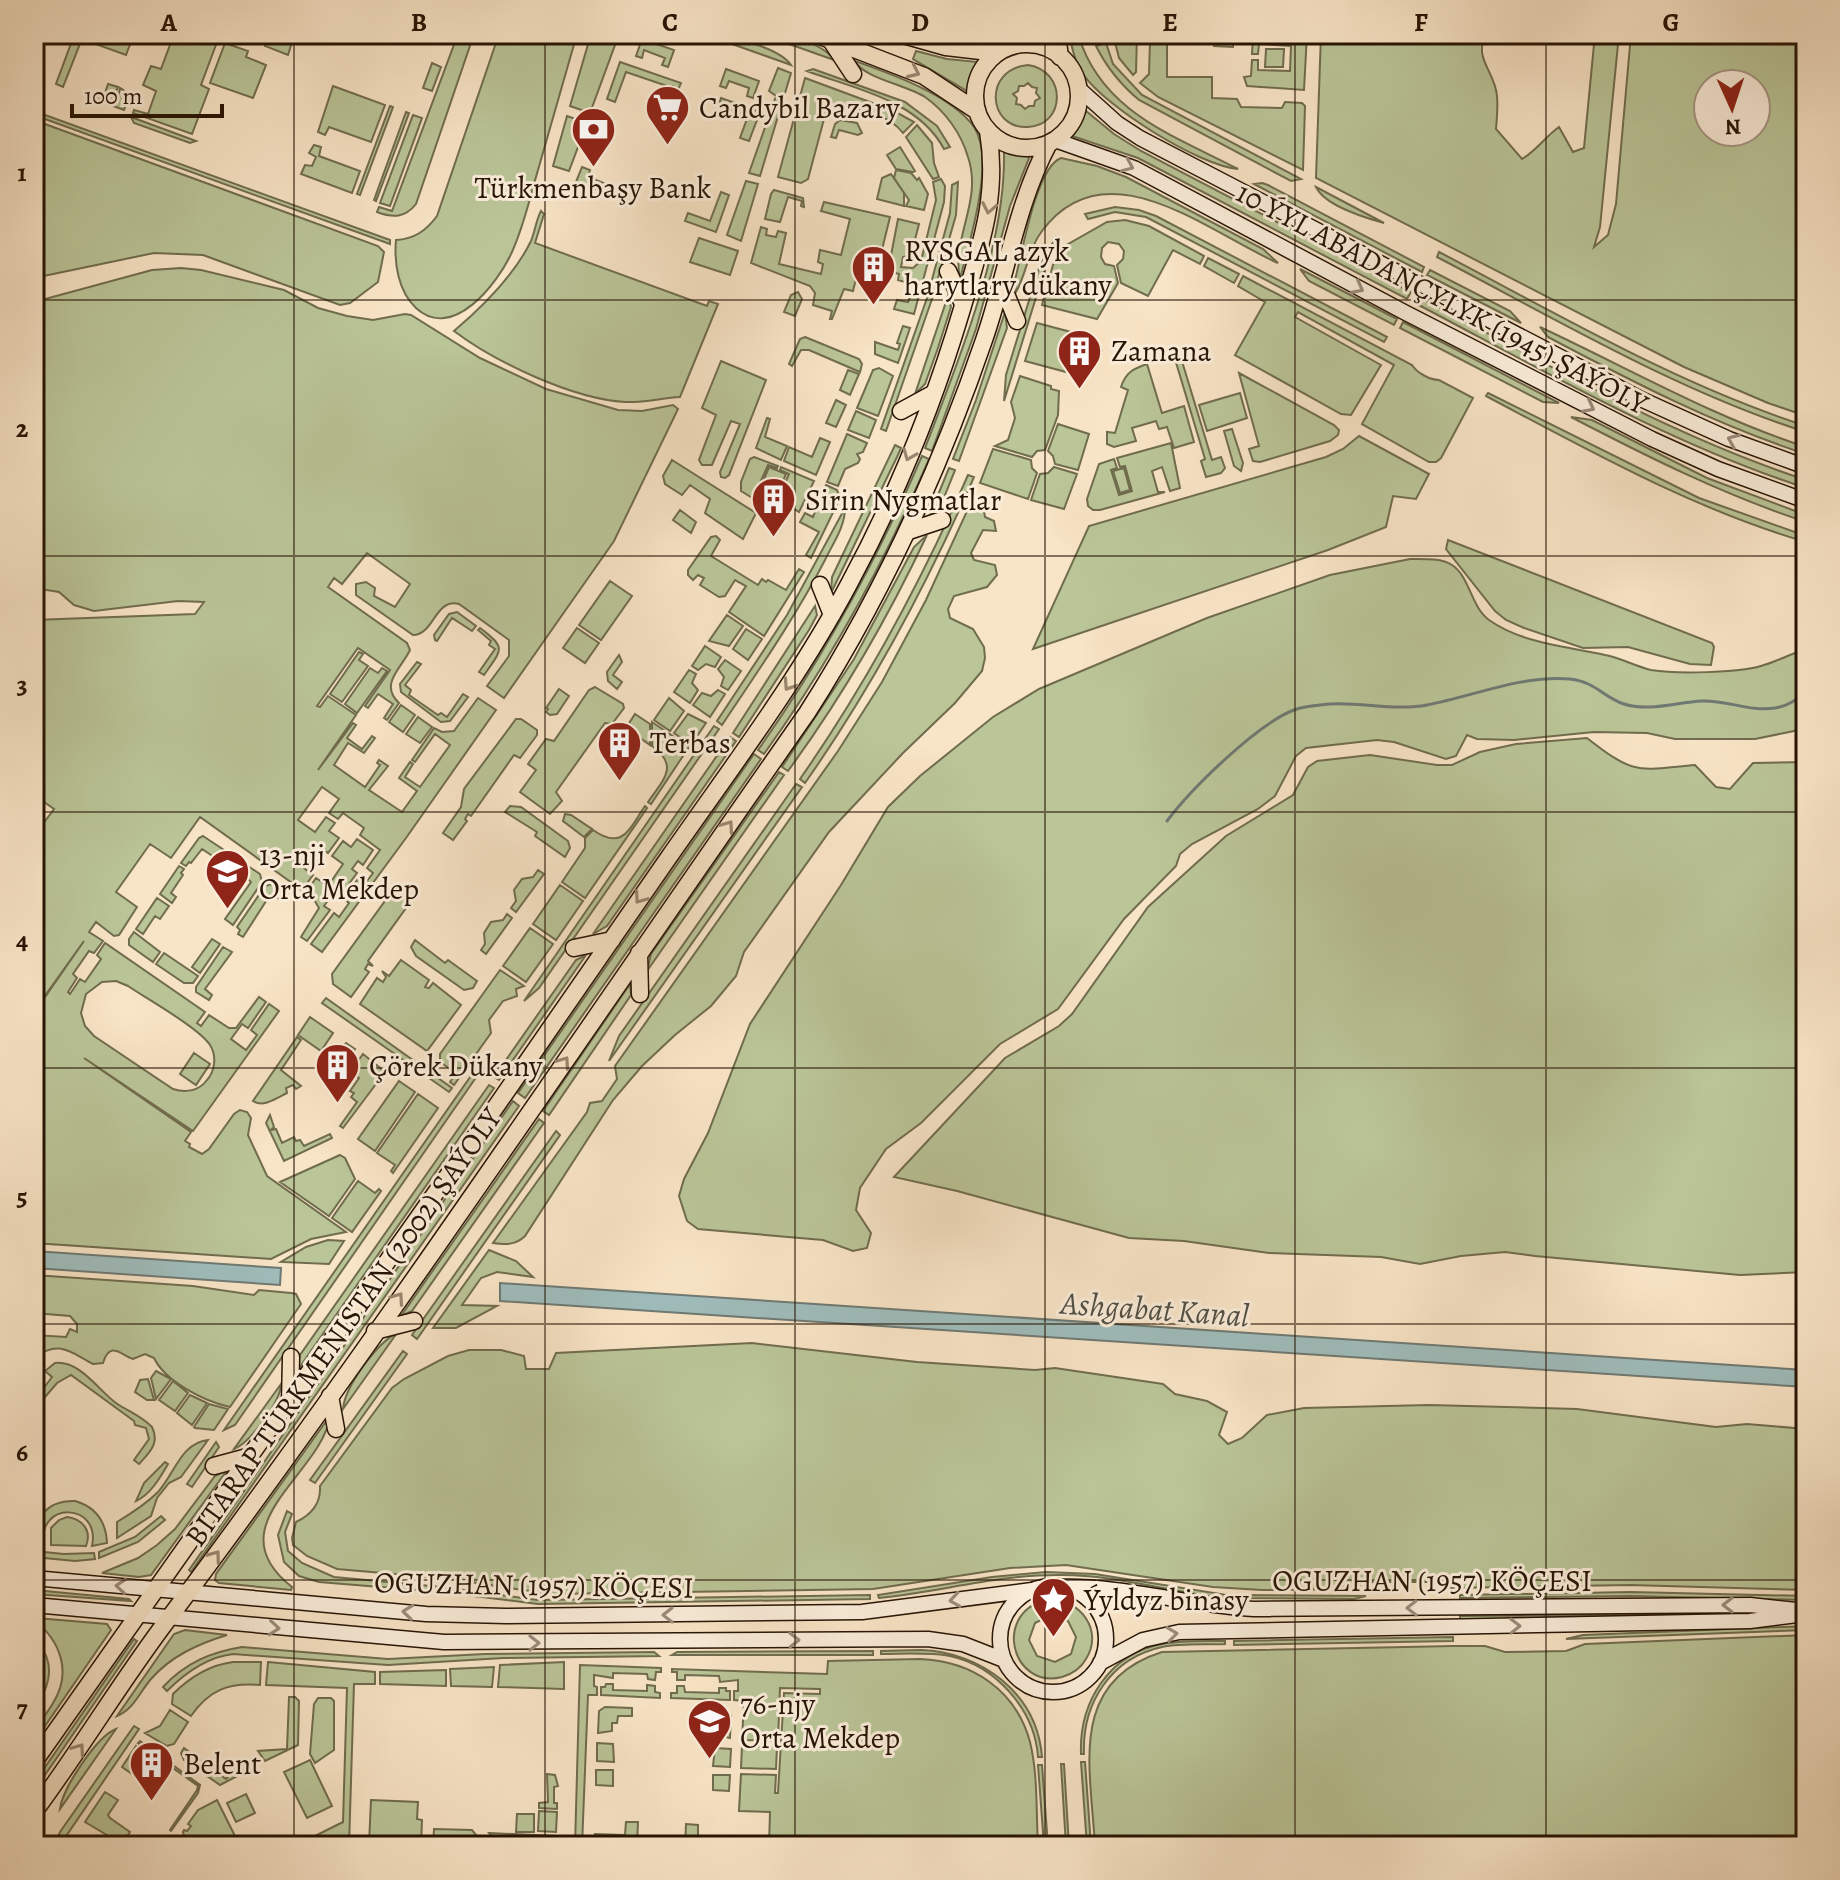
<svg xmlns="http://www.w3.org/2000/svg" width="1840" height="1880" viewBox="0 0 1840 1880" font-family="Alegreya,serif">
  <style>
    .green { fill: #bac598; stroke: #706c4e; stroke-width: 2; fill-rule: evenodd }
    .water { fill: #9fbdbc; stroke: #6f7973; stroke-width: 2 }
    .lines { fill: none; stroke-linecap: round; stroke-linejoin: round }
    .stream { stroke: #6f7973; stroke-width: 3 }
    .secondary-casing { stroke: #271405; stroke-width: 17 }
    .primary-casing { stroke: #271405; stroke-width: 19 }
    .secondary { stroke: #faedda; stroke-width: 14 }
    .primary { stroke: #f8e4c6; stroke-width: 16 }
    .oneway { stroke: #9a866f }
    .oneway2 { stroke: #9b8b7a }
    .grid { fill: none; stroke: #271405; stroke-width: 2; stroke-opacity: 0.55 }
    .labels { text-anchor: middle; stroke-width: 6; stroke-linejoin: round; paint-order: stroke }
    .poi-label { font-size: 30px; fill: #271405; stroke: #faedda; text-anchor: start }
    .street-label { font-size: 30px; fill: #271405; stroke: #faedda }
    .water-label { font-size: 32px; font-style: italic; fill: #514f45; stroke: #faedda }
    .neatline { fill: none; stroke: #271405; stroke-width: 3 }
    .grid-label { font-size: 26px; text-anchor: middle; font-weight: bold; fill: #271405 }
  </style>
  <rect width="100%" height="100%" fill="#f8e4c6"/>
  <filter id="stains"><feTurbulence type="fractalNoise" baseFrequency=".0025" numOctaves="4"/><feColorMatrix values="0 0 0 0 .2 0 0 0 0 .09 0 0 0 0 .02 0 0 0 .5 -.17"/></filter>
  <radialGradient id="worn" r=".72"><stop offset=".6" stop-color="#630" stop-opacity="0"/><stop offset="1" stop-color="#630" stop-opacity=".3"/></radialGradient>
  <path class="green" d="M77 34H134L126 55 76 37Z
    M174 34H220L201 85 209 89 192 134 133 113 134 110 148 114 156 91 143 85 151 66 161 69Z
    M269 34H278L293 39 288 55 265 46Z
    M458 34H474L416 204C405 218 393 218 377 212L379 207 392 211Z
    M499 34H577C564 79 551 125 538 170 530 197 524 226 512 252 498 283 453 342 416 308 398 291 394 263 396 240 414 239 426 231 437 216Z
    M591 34H630L627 39 618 37 590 113 570 106Z
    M704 34C725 34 779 47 791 65Z
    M761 34C784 34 821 41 834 60Z
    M1069 34H1078C1101 112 1173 135 1238 169 1200 166 1105 107 1083 74 1075 62 1072 48 1069 34Z
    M1113 34H1137L1136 72 1133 75 1119 58Z
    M1214 34H1234L1233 47 1214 46Z
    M1246 34H1307L1304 90 1247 86 1244 77 1251 76 1252 60H1258V70L1290 71 1291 46 1259 44 1258 54H1252L1253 37H1246Z
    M1321 34H1486C1473 59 1495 71 1497 96 1498 107 1497 118 1496 129L1522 159C1537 150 1545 137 1559 127L1573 152 1584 148 1595 34H1619L1600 227 1594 247 1608 235 1616 204 1631 34H1806V416L1768 403 1684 367 1316 178ZM1756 84V132H1708V84Z
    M73 38 81 41 63 87 56 84Z
    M642 39 674 50 668 67 662 65 665 58 644 50 642 58 636 56Z
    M1150 41H1167V77H1212V98L1237 99 1241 107 1282 108 1285 102 1302 103 1305 106 1303 170 1158 97 1140 83 1149 74Z
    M225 43 248 51 246 57 266 65 253 98 210 83Z
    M1106 43 1113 64 1142 95 1301 179 1291 181 1139 100C1121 85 1107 68 1096 46Z
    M1266 49H1284L1283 67H1265Z
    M916 51 947 59 978 62 967 91 913 59Z
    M855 61C889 73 952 95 974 127 996 160 969 243 960 279 951 238 983 201 968 157 961 133 945 111 925 97 907 85 863 78 855 61Z
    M620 62 681 83 678 90 673 86H667L626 72 615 102 607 99Z
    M432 63 441 67 432 91 423 88Z
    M1028 65C1067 71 1066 125 1028 127 987 129 983 69 1028 65ZM1028 83 1032 87 1037 88 1036 93 1040 98 1035 101 1034 106H1029L1025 109 1021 105 1016 104 1017 98 1013 94 1018 91 1019 86H1024Z
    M778 68 791 73 760 176 749 173 776 96 769 91Z
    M726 69 759 81 753 98 747 96 749 88 729 81 726 88 720 86Z
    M813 69 905 102 937 126 950 147 944 149C918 100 855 89 807 71Z
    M805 78 894 111 914 122 903 133C890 116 859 105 837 109 830 110 825 115 821 117L824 119 808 179 801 183 778 177Z
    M108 84 118 87 114 96 118 97 120 88C130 93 128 100 124 110L88 97 90 92 104 96Z
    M333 86 385 105 371 142 329 127 325 135 318 132Z
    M721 98 760 112 749 141 740 138 748 116 719 105Z
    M390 106 393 107 360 195 357 194Z
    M34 111 390 240V244L34 115Z
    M1086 111 1114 134 1141 151 1411 292 1407 299 1138 158 1072 136Z
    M406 112 409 113 376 201 374 200Z
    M413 115 422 118 390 206 380 203Z
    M567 116 587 123 569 171 553 166Z
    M131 117 196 141 190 143 134 123Z
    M34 120 378 246 384 252 378 282 350 303 340 305 203 255 154 253 34 278Z
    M840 120 857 123 862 133 858 135 839 130 836 138 831 137 835 124Z
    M917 125 932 143 934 163 939 177 933 179 906 137Z
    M314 145 321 147 319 156 360 171 352 193 301 174 305 165 312 166 316 157 309 153Z
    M900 147 915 171 913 172 896 169 887 155Z
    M1007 152 1027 155 1029 158 1010 206 976 329 932 451 925 448C958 362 1006 245 1004 153Z
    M1061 158 1097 166 1126 177 1263 249 1278 263C1209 233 1106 144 1042 231 1028 249 1027 273 1016 292L1015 280C1022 254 1036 167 1061 158Z
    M582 167 590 170 588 177 614 187 612 195 576 182Z
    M896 170 911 173 917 180 919 178 928 194 924 210 906 206 909 200 894 178Z
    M891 174 904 193V206L877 199 882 178Z
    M941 179 945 186 944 202 914 314 894 309 897 300 908 302 915 285 898 280 899 274 888 271 898 219 919 224 911 255 903 257 901 267 913 268 921 261 936 200 933 182Z
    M746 181 758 184 741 241 727 235Z
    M958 182 956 215 932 299 886 431 881 429 927 298 950 213 952 185Z
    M1262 183 1268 185 1424 267 1422 272 1254 184Z
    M1316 187 1384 223C1366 218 1324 205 1316 187Z
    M774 190 803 198 804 207 801 206 802 201 788 197 780 222 765 219 771 194Z
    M721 192 729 195 716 232 685 221 688 213 710 221Z
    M824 202 890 217 879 262 861 258 853 291 844 289 832 319H830L832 311 813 305 815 293 810 286 751 263 761 227 767 229 766 235 776 237 778 231 786 233 779 264 821 274 823 264 818 262 820 250 841 255 850 219 821 211Z
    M1115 207 1139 210 1156 216 1387 337 1384 342 1146 217 1115 212 1088 219 1085 214Z
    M541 211 544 214 535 243 707 306 709 301 718 304 680 397C662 398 643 403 625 402 573 399 495 362 454 331 481 308 515 274 531 241 535 232 536 220 541 211Z
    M1125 220 1149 226 1204 256 1200 264 1173 250 1148 296 1121 283 1117 265 1123 259 1124 251 1119 244 1108 242 1102 248 1101 257 1105 264 1114 266 1118 283 1097 319 1042 305 1053 265 1063 247 1107 222Z
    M1056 237 1060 240 1047 262 1004 401 1006 375 1040 265Z
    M699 238 738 251 730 275 690 262Z
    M1439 252C1558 314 1678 385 1806 426V432C1679 392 1554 318 1437 257Z
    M1208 258 1239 274 1234 283 1204 266Z
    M181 268 201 270 284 290 318 308 347 316 373 320 405 314 411 315 480 358 546 389 618 410 642 411 673 405 678 409 614 541 504 698 487 686 509 656V640L459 604C435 598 434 635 413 635L356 595V584L366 582 375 588 374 596 395 607 410 584 367 553 342 584 334 578 328 587 407 643 410 650C401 669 379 684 399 703L387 720 384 718 393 704 378 694 368 708 365 706 390 670 358 648 317 706 320 707 328 696 356 715 318 770 353 723 356 725 347 738 362 749 372 736 375 738 364 753 348 743 334 765 365 787 380 765 377 763 379 760 388 766 369 790 402 812 417 791 399 778 410 762 413 764 405 777 420 787 450 745 435 734 415 762 412 760 434 728 442 732 454 731 478 698 496 710 406 838 322 952 311 944 334 913 339 917 349 903 344 899 360 876 367 881 373 873 367 868 380 850 360 835 364 828 343 813 338 819 329 813 339 799 322 787 298 820 315 832 326 817 335 823 329 831 339 838 328 853 317 845 301 866 313 875 302 890 200 817 171 858 150 844 116 892 137 907 119 935 114 936 96 922 89 932 103 941 94 953 89 951 73 974 77 978 68 992 70 994 80 979 85 982 101 959 97 955 105 943 205 1012 197 1023 201 1026 209 1015 229 1028H236L259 997 266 1002 248 1028 242 1024 231 1039 246 1050 257 1035 251 1030 269 1004 279 1011 193 1131 84 1058 191 1132 185 1141 190 1144 189 1147 202 1154 209 1149 234 1114 240 1110 247 1112 251 1118 248 1135 267 1176 346 1232 311 1239 271 1259 34 1243V1013L84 941 34 1011V836L54 809 34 795V620L195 614 204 602 178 601 94 611 74 605 59 592 34 588V302L152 270ZM116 981 128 986C147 999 199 1028 210 1045 217 1056 215 1071 207 1080 199 1091 186 1093 173 1089L94 1036 85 1026 81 1013 86 994 102 982Z
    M1300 269 1397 319 1394 325 1309 281Z
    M1430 270 1510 311 1521 323 1427 275Z
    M1243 276 1412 365C1417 373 1430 380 1439 380L1473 398 1441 458 1436 462H1429L1362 424 1394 365 1298 312 1295 317 1381 365 1351 415 1341 414 1235 355 1265 302 1238 286Z
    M798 292 802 299 795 316 784 312 791 295Z
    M948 296 951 307 938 348 925 384 915 394Z
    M1417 296C1544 362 1669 435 1806 480V488C1668 443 1541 369 1413 302Z
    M1005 312 1007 328 959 461 953 459 976 400Z
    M1403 322 1559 403 1543 402 1400 328Z
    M1037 323 1086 336 1102 351 1080 345 1066 372 1025 361Z
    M903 326 910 328 898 363 875 354V342L898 350 900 344 897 343Z
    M1540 327C1628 368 1713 417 1806 447V454C1716 425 1631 381 1548 337Z
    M805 337 859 359 862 364 860 372 809 350H801L792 366 789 364 800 339Z
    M1181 358 1212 460 1221 457 1225 468 1221 473 1206 477 1201 461 1205 459 1175 359Z
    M721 361 766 380 729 475 725 478 721 477 720 472 740 424 731 421 712 465H702L699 460 716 415 702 408Z
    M1147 364 1162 413 1184 406 1194 442 1174 448 1167 427 1159 429 1156 421 1132 428 1136 441 1114 447 1107 444V432L1115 433 1128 390 1121 387C1126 372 1133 369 1147 364Z
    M879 368 893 376 878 416 857 408 873 370Z
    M848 370 859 374 850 395 840 390Z
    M1239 373 1334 425 1339 430 1338 435 1330 441 1260 462 1253 461 1249 449 1259 446Z
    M1020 376 1051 386V389L1059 391 1058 415 1045 450 1037 451 1032 457 995 446 1008 440 1015 418 1011 402Z
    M1240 393 1247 418 1207 431 1199 405Z
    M1488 393 1699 498 1806 536V542C1693 509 1590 451 1486 396Z
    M836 400 846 405 836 427 826 423Z
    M856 411 876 420 869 438 848 430Z
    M1571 417 1592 420 1707 478 1806 515V522C1724 495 1648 457 1571 417Z
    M767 418 770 419 765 437 787 446 781 460 756 448Z
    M1058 424 1089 434 1078 470 1055 464 1053 456 1048 451Z
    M1232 429 1243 463 1241 471 1234 466 1224 431Z
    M847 434 867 443 863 452 857 454 860 459 858 463 845 469 838 486 827 482Z
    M1359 436 1429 474 1416 499 1393 496 1386 527 1328 550 1033 649 1089 526 1326 457 1343 449Z
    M820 438 830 442 816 475 784 461 789 447 812 457Z
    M1171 443 1180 488 1170 491 1162 467 1152 471 1158 492H1165L1100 510H1093L1088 506 1087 499 1099 464 1114 459 1117 468 1111 470 1119 495 1132 491 1125 466 1120 467 1117 458Z
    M895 445 901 448 897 457 831 593 832 577Z
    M993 449 1031 460 1032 468 1037 473 1028 499 980 483Z
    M922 456 929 459C884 564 830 662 764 754L758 750C823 658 877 560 922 456Z
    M754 457 778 466 777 468 768 465 759 485 780 494 789 474 780 470 781 467 814 481 799 512 769 493 762 504 741 491V482L750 459Z
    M672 460 756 513 743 539 705 513 710 499 690 485 682 495 665 484 663 476Z
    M769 467 786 474 779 491 762 484Z
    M1054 467 1077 474 1064 509 1031 500 1040 474 1048 473Z
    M949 468 955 470 941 505 929 517Z
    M1124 468 1130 490 1120 493 1113 471Z
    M968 475 974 477C927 585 873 686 805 783L800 779C867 683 921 582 968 475Z
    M826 485 837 490 840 498 811 558 806 555 819 532 800 522 805 513 813 517Z
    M974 496 982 498 985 517 994 521 996 531 983 530 971 553 974 560 995 565 997 575 987 587 954 596 948 609 950 618 973 629 984 647 985 658 982 671 955 703 903 753 829 832 744 952 736 976 711 1006 675 1035 642 1066 613 1100 525 1236C516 1245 505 1245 493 1243L587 1112 590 1103 602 1101 617 1079 615 1066 838 751 882 682 926 600Z
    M845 508C845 527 833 543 825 560 795 618 758 671 722 725L717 721 787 615Z
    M680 510 696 522 691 533 673 520Z
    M927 535C888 618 842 697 788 771L782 767 854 659 914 547Z
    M716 536 720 540 711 556 758 585 762 579 766 582 768 580 786 590 799 569 804 572 764 636 729 612 746 586 735 580 725 596 719 597 700 585 704 578 698 575 693 580 688 575V570L711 537Z
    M1448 540 1712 643 1714 647 1711 665 1690 664 1628 647 1583 648 1524 628 1506 620 1495 611 1446 549Z
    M1410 559C1422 559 1442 558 1452 565 1470 577 1471 607 1489 620 1523 644 1566 646 1605 655 1621 658 1635 666 1651 670 1676 674 1737 673 1761 666 1776 662 1790 654 1806 649V723L1794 731 1755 739H1675L1647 733 1594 732 1514 740 1477 739 1467 735 1456 756 1446 759 1394 742 1377 740 1306 748 1296 756 1275 796 1258 809 1192 844 1180 854 1176 866 1124 919 1058 1009 1000 1044 921 1123 886 1149 860 1188 856 1210 871 1233 867 1248 853 1251 823 1240 698 1229 687 1221 679 1196 684 1179 708 1133 750 1024 841 885 888 807 920 776 993 717 1039 689 1207 618 1330 575Z
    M610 581 632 596 601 640 579 625Z
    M815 606 817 615 809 630 739 737 733 733Z
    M457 612 476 626 472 631 452 618 437 641 435 640 434 635 449 614Z
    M727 615 743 626 729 646 709 641Z
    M480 628C507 648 502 649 484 675L479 672 495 649 489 645 491 641 478 630Z
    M577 628 599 643 585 663 563 648Z
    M746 629 762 639 748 660 733 649Z
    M705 646 721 657 715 667 706 664 698 670 692 666Z
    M359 652 363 654 359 660 368 666 342 702 330 694Z
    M619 655 622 662 613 675 622 682 617 689 608 681 607 672Z
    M725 660 741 671 728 690 721 686 724 677 718 669Z
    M417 662 421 664 405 685 411 690 409 695 438 715 441 713 447 717 463 694 468 697 450 721 441 722 401 692 400 684Z
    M370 668 378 673 382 668 387 671 357 713 345 704Z
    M689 670 696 674 692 683 698 690 690 703 674 692Z
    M595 687 623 704 624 708 612 724 605 723 556 792 562 801 550 814 520 792 536 770 528 764 546 739 554 741 589 690Z
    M559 689 569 696 557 714 550 715 546 712 548 709 546 708Z
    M718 690 725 694 710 717 693 705 702 693 711 696Z
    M669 698 684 711 670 731 654 720Z
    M401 705 415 715 403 732 389 722Z
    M635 714 650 724V745L626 728Z
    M688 714 706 723 691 745 674 733Z
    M418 717 432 727 420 743 406 734Z
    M516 719H521L537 730V735L520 758 514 755 471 816 468 814 465 819 467 821 453 840 443 833 461 807 464 789Z
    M652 722 689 747 651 804 648 802C663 780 680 766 652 746Z
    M714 726 719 729 539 988 524 1001Z
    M730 737 736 741 607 926 593 934Z
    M1587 738C1635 776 1638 770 1695 765L1716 787 1730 789 1753 763 1806 762V1272L1740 1275 1535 1256 1505 1252 1461 1256 1420 1264 1381 1257 1269 1253 1184 1241 1129 1238 957 1191 894 1177 1005 1058 1059 1026 1072 1014 1148 907 1226 836 1293 795 1308 767 1317 761 1370 755 1437 765H1452L1480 752 1516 744Z
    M754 754 761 759 525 1098 518 1093Z
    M779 772 784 775 647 971 651 954Z
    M796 784 802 787 609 1061 619 1036Z
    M510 806 521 807 568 841 570 848 565 857 535 836 537 832 505 812Z
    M645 806 647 808 585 898 562 882 585 848V838L593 830C623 851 629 829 645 806Z
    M565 814 571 815 592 829 584 837 563 821Z
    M203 836 239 860 232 869 202 849 191 863 189 862 186 866 181 863 199 838Z
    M357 839 373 850 363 865 358 861 352 869 357 873 340 896 334 892 324 906 330 910 307 941 301 937 319 908 313 898 306 892 316 878 328 886 343 864 332 856 343 841 351 847Z
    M242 862 260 874 262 882 233 925 225 919 251 882 237 868Z
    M179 866 184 869 181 873 183 875 171 893 176 897 172 903 160 894Z
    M538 870 544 874 516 912 511 908 516 901 514 890 522 879 533 877Z
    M272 884 285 892 280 899 270 895 243 937 238 934 240 930 237 927 265 886Z
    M560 885 583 901 556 940 533 924Z
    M393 890 407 900 403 905 406 908 368 961 373 966 368 964 365 969 369 972 351 997 333 984 332 974Z
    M157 898 169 906 160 919 155 916 143 934 136 929Z
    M507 914 512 918 486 954 481 950 485 944 484 933 491 922 503 920Z
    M530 928 553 944 526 982 503 966Z
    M134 932 160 952 153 962 129 945V939Z
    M212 939 220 944 200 973 192 967Z
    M415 940 445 963 448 960 477 981 473 988 464 990 416 956 411 947Z
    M223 947 232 952 205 989 212 995 209 1000 196 992V987Z
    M164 953 198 976 193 983H184L156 964Z
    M586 955 499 1080 494 1077 576 960Z
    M401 960 429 980 425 987 429 988 433 983 461 1005 427 1051 360 1004 377 978 383 982 386 977 382 971 389 976Z
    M500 970 524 986 516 989 517 996 503 1001 489 1020 491 1033 454 1085 450 1082 456 1073 440 1062V1054Z
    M630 984 631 995 549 1115 543 1111Z
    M326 998 452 1088 449 1092 322 1003Z
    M310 1017 333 1033 321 1051 298 1035Z
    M297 1037 301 1040 281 1070 301 1086 296 1089 293 1085 286 1088 287 1093C277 1098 263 1108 253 1101Z
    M346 1043 355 1049 343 1067 334 1060Z
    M194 1053 210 1064 196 1085 180 1074Z
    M363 1054 385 1072 343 1128 340 1126 357 1102 351 1097 354 1093 350 1091 359 1078 350 1072Z
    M473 1073 477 1076 235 1425 224 1430Z
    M399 1081 415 1092 375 1151 358 1139Z
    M489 1085 494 1088 295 1374 300 1355Z
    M418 1094 438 1108 393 1173 391 1171 395 1165 377 1153Z
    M513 1101 519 1106 191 1572 189 1570C298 1415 404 1257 513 1101Z
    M270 1115 274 1127 271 1130 276 1129 282 1143 294 1137 296 1141 300 1140 304 1146 330 1134 332 1138 284 1161 266 1123Z
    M539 1119 544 1123 412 1311 401 1316Z
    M556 1131 560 1135 417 1339 412 1335Z
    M340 1155 345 1158 355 1179 329 1216 280 1182Z
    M358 1181 375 1193 379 1189 381 1191 352 1232 332 1218Z
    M328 1240 344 1241 329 1264 281 1262 306 1247Z
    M489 1250 516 1261 533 1277 497 1272 481 1278 462 1305 497 1306 456 1328H433Z
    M34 1275 193 1286 254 1295 259 1290 291 1293 296 1294 301 1304 230 1407C203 1401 165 1381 154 1358L145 1354 133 1359C121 1355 110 1340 103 1363L93 1364C70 1352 59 1339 34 1358V1335L66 1337 70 1329 77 1332V1324L70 1316 34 1313Z
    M397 1333 343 1409C345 1386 377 1343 397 1333Z
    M752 1343 917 1362 1035 1370 1055 1368 1163 1384 1175 1394 1207 1401 1227 1412 1219 1435 1228 1444 1242 1438 1267 1415 1304 1408 1429 1405 1577 1409 1716 1427 1747 1424 1806 1429V1590L1630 1585 1450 1588 1430 1582H1367L1347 1589 1262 1590 1213 1587 1066 1565 1010 1568 873 1589 548 1594 451 1579 337 1569 307 1556 293 1545 292 1538 296 1522C311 1515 321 1503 320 1486L392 1388 404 1379 448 1356 469 1350H501L524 1356 526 1369H549L556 1353Z
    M403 1351 407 1354 315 1483 310 1480Z
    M55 1363C80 1360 99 1391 116 1403 129 1412 140 1415 152 1427 160 1443 150 1452 139 1464L134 1460 149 1439 146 1428 135 1425 134 1421 71 1375 57 1383 45 1397 40 1393 52 1377 45 1371Z
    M156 1371 171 1379 156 1399 151 1378Z
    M148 1379 154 1400H147L135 1392 140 1380Z
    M173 1381 188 1393 175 1411 159 1400Z
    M281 1384C281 1401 250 1443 234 1449Z
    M190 1395 207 1403 192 1425 177 1413Z
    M209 1404 228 1409 214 1430 195 1428 194 1427Z
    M330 1416C322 1475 213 1525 292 1587L291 1590 219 1583 215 1580 216 1574Z
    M208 1440 181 1477 169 1483 157 1498 151 1516 117 1538V1522C132 1513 146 1504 158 1492 175 1473 181 1443 208 1440Z
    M216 1442 219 1447 192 1487 187 1484Z
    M165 1462 168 1464C160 1478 150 1495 136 1501L144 1483Z
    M228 1469 151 1575 139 1577 102 1573 138 1558 157 1545 175 1529 215 1476Z
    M75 1501C96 1507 106 1521 107 1543L92 1546C101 1502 37 1501 44 1544L34 1543C34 1518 47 1500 75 1501Z
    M287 1511 292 1514 285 1532 288 1551 302 1563 334 1577 442 1587 538 1600 870 1595V1599L538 1604 441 1592 319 1582 299 1576 284 1562 278 1535Z
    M161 1516 165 1520 138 1542 99 1558V1552L135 1537Z
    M67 1517C83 1519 92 1531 86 1546L51 1545V1528L59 1520Z
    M34 1551 64 1554 94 1553 95 1559 75 1561 34 1557Z
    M1046 1572 1095 1574 1227 1595V1598C1171 1593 1118 1575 1062 1575 1000 1574 940 1592 879 1598L878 1595 992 1577Z
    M34 1590 129 1599 131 1601 34 1594Z
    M1631 1592 1806 1596V1600L1631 1596 1460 1598V1595Z
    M1235 1595 1366 1596 1354 1599 1235 1598Z
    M1050 1599C1080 1600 1104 1630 1086 1659 1081 1668 1072 1674 1062 1677 1011 1690 991 1610 1050 1599ZM1051 1615 1068 1621 1076 1637 1071 1654 1055 1662 1037 1656 1029 1640 1035 1623Z
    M1707 1614 1460 1620V1616Z
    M36 1618 107 1624 111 1630 34 1742C34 1726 46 1716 53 1703 72 1673 61 1641 34 1620Z
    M1806 1626V1630L1566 1639 1583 1635Z
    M185 1630 227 1635C198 1644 171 1656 151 1679 139 1693 134 1709 117 1716L174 1634Z
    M1806 1635V1846H1095C1091 1769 1067 1682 1162 1652L1454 1646H1485L1505 1652 1566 1651 1585 1644Z
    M1453 1637V1641L1234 1645V1641Z
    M34 1638C49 1654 53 1670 45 1690L40 1688C51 1660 34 1659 34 1638Z
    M134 1639 137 1641 34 1791V1783Z
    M1225 1641V1644C1204 1645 1182 1643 1162 1647 1111 1658 1082 1703 1084 1754H1081C1079 1702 1109 1654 1162 1644 1182 1640 1204 1641 1225 1641Z
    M242 1647 388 1659 485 1654 654 1652 659 1656 503 1658 388 1665 233 1654C207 1657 185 1673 167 1691L163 1687C185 1663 211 1652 242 1647Z
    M921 1650C981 1652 1037 1693 1042 1757H1038C1035 1710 996 1666 950 1656 927 1652 904 1654 881 1654V1651Z
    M873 1651V1655H672L677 1652Z
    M920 1659C972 1661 1016 1690 1030 1742 1038 1774 1036 1812 1038 1846H769L770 1812 739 1811 741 1774 776 1775 775 1793H778L784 1693 820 1694V1689L780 1688 778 1741 742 1740 744 1701 734 1700V1691H738V1680L720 1682 719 1676 685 1675V1680H677V1672H672V1669L827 1674 828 1661Z
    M233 1662H261L260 1685C229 1682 209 1690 191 1716L172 1704 173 1694C189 1678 210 1665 233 1662Z
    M268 1662 375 1672V1684H354L349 1846H295L343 1822 347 1688 266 1685Z
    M564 1662V1689L498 1687 500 1665Z
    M580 1665 661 1668V1672H656L655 1680 648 1679 647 1674 613 1673V1678L594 1675V1686L597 1687V1695H588L582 1846H575Z
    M494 1667 492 1687 451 1686 450 1669Z
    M446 1670V1686L380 1684V1672Z
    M606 1684H613V1690L647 1691V1685L655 1686V1692L660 1693V1698L601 1695V1687H605Z
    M677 1686H684L685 1692 719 1693V1688H726V1691H730V1700L671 1698V1693H677Z
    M289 1697H295L299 1701 298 1745 265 1761 258 1751 287 1749Z
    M318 1698H331L334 1701V1750L315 1763 310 1754 314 1704Z
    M605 1707 632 1708V1716H618L617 1723H612V1731L598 1733 599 1711Z
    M170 1710 188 1722 174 1744 167 1746 145 1733 160 1726Z
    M698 1711 729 1713 731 1716 730 1738 717 1735V1727L712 1726V1720L698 1719Z
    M134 1726 139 1729 60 1845 54 1846 60 1832Z
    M116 1729 60 1809C62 1789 97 1736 116 1729Z
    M140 1741 200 1785 198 1793 171 1831 170 1830 197 1790 198 1786 138 1743Z
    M597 1743 613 1744 614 1762 597 1761Z
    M136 1746 171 1770 166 1777 144 1762 135 1776 122 1767Z
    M742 1746 777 1747 776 1769 741 1768Z
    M184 1748 226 1779 243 1759 247 1771 220 1785 184 1760 181 1753Z
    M715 1748 731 1749 730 1767 713 1766Z
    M310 1760 332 1806 307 1818 284 1772Z
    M1081 1762H1085L1091 1846H1087Z
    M1061 1764H1064L1069 1846H1066Z
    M1038 1765H1042L1048 1846H1044Z
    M596 1770H613V1786L596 1785Z
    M547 1774 555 1775 558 1786 554 1787V1803H557V1809L539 1808V1803L548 1802Z
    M713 1775H730L729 1791 713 1790Z
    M105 1792 118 1800 108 1815 110 1818 130 1832 122 1844 85 1822Z
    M246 1794 255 1813 236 1822 227 1803Z
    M217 1800 240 1846C222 1846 187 1854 183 1832L184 1830 187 1831 191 1826 188 1824 198 1810Z
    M371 1800 418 1802 417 1819 422 1820 421 1846 369 1844Z
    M539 1811 557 1812 556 1832 538 1831Z
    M517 1814H534V1832H516Z
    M626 1822H638L637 1846 595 1845V1834L625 1835Z
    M686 1824 698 1825V1838L728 1839V1846H685Z
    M434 1829 472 1830 485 1846H433Z
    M489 1833 556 1836V1846C534 1846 503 1853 489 1833Z"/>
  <path class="water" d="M34 1251 281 1268 280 1285 34 1268Z
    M500 1283 1806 1370V1387L500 1301Z"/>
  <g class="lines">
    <path class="stream" d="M1167 821C1191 789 1257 724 1294 710 1304 706 1319 705 1330 704 1362 702 1396 711 1427 705 1474 696 1521 675 1570 679 1596 682 1603 697 1624 704 1649 712 1677 702 1702 701 1727 700 1750 712 1775 708 1788 706 1796 700 1806 692"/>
    <defs>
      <path id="secondary" d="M1078 88 1117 123 1140 138 1643 400 1729 439 1806 467
        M1055 140 1134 168 1404 312 1652 439 1718 469 1806 501
        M34 1578 426 1614 506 1616 862 1612 1032 1590
        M1000 1639a53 53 0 1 1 106 0a53 53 0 1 1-106 0Z
        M1059 1587C1125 1585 1189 1606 1254 1609L1750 1605 1806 1611
        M34 1605 444 1642 928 1639 963 1644 1004 1660
        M1100 1663 1143 1640 1179 1632 1750 1621 1797 1615"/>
      <path id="primary" d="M815 34 924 76 977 111
        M900 34 946 47 998 53
        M1057 34 1060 57
        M830 39 853 74
        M975 96a52 52 0 1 1 104 0a52 52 0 1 1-104 0Z
        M948 271 963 304
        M1002 284 1017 321
        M901 411 934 393
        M909 531 942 520
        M820 585 832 615
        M574 948 612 940
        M639 953 640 994
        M375 1331 414 1321
        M330 1396 336 1429
        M290 1402 291 1357
        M214 1466 251 1456
        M34 1762C177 1561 319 1359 461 1157 531 1057 600 957 669 857 731 768 798 680 849 584 896 497 934 403 962 309 980 247 999 196 988 131
        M34 1812C81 1749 121 1681 169 1618 390 1323 595 1015 807 713 882 596 939 471 984 340 1007 274 1016 205 1049 143"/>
    </defs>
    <use href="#secondary" class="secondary-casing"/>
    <use href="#primary" class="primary-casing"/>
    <use href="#secondary" class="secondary"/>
    <use href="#primary" class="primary"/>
  </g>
  <defs><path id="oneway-chevron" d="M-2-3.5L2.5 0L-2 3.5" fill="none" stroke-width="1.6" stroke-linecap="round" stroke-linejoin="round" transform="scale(2)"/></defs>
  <g class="oneway">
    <use href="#oneway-chevron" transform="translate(914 72) rotate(25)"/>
    <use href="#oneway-chevron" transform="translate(989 208) rotate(101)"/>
    <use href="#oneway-chevron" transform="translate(909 455) rotate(112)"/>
    <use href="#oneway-chevron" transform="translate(789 685) rotate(124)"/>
    <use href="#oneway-chevron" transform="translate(728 826) rotate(-55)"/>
    <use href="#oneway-chevron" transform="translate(640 898) rotate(125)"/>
    <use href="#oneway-chevron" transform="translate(564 1062) rotate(-55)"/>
    <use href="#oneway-chevron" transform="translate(398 1298) rotate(-55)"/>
    <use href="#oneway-chevron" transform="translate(215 1556) rotate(-54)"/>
    <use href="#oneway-chevron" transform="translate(79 1749) rotate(-55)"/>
  </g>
  <g class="oneway2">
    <use href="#oneway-chevron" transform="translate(1128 166) rotate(24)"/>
    <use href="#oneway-chevron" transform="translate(1358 288) rotate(28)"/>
    <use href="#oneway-chevron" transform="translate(1589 407) rotate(27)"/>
    <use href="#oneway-chevron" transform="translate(1733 440) rotate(-157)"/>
    <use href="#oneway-chevron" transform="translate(121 1586) rotate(-175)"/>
    <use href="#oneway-chevron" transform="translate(955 1600) rotate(171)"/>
    <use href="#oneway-chevron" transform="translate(1728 1605) rotate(179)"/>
    <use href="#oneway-chevron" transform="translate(1412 1608) rotate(179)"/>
    <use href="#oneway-chevron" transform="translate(408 1612) rotate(-174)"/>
    <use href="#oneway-chevron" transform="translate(668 1615) rotate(179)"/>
    <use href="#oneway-chevron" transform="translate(1515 1626) rotate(-1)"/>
    <use href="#oneway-chevron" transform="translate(274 1628) rotate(5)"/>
    <use href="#oneway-chevron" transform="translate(1172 1634) rotate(-7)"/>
    <use href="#oneway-chevron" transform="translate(794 1640) rotate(-1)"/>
    <use href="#oneway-chevron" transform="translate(534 1643)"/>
  </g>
  <path class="grid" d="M294 34V1846M545 34V1846M795 34V1846M1045 34V1846M1295 34V1846M1546 34V1846M34 300H1806M34 556H1806M34 812H1806M34 1068H1806M34 1324H1806M34 1580H1806"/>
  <defs>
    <symbol id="supermarket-pin" viewBox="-11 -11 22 30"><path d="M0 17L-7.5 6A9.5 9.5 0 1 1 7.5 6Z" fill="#8f2418" stroke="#faedda"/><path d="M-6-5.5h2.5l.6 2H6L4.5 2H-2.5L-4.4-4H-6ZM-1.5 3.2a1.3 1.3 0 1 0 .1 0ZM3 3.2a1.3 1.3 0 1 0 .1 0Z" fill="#fff"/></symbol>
    <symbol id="bank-pin" viewBox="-11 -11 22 30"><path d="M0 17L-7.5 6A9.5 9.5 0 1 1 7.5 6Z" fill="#8f2418" stroke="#faedda"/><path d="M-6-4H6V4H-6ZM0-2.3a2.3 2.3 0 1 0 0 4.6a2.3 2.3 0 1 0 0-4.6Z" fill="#fff"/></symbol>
    <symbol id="building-pin" viewBox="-11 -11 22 30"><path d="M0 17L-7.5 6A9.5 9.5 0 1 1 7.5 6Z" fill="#8f2418" stroke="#faedda"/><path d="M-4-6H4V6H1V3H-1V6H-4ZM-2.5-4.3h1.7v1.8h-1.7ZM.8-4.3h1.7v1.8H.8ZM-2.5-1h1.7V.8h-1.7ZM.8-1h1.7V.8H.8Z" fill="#fff"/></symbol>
    <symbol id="school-pin" viewBox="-11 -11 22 30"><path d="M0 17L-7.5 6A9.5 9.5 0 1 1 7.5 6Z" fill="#8f2418" stroke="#faedda"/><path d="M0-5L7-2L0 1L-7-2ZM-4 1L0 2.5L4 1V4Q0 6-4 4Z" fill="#fff"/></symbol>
    <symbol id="sight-pin" viewBox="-11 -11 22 30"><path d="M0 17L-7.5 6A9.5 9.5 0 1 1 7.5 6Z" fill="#8f2418" stroke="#faedda"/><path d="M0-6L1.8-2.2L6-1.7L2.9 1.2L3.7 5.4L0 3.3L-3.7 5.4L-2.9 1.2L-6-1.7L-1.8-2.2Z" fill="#fff"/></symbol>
  </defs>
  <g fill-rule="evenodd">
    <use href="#supermarket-pin" x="642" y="82" width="51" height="69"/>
    <use href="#bank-pin" x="568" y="104" width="51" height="69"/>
    <use href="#building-pin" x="848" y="242" width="51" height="69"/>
    <use href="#building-pin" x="1054" y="326" width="51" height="69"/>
    <use href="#building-pin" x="748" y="474" width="51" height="69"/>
    <use href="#building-pin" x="594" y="718" width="51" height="69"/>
    <use href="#school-pin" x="202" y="846" width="51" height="69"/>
    <use href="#building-pin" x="312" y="1040" width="51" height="69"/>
    <use href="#sight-pin" x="1028" y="1574" width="51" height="69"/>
    <use href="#school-pin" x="684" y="1696" width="51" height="69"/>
    <use href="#building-pin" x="126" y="1738" width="51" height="69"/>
  </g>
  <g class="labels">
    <g class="poi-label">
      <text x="699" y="118">Candybil Bazary</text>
      <text x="593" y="198" text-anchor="middle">Türkmenbaşy Bank</text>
      <text x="904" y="261">RYSGAL azyk<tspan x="904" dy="34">harytlary dükany</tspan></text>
      <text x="1111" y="361">Zamana</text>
      <text x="805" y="510">Sirin Nygmatlar</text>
      <text x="650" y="753">Terbas</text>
      <text x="259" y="865">13-nji<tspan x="259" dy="34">Orta Mekdep</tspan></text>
      <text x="369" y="1076">Çörek Dükany</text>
      <text x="1084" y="1610">Ýyldyz binasy</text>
      <text x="740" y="1714">76-njy<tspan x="740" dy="34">Orta Mekdep</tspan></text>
      <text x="183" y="1774">Belent</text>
    </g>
    <g class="street-label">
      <text transform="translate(1442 298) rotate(28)" y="10">10 ÝYL ABADANÇYLYK (1945) ŞAÝOLY</text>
      <text transform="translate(343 1327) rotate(-55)" y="10">BITARAP TÜRKMENISTAN (2002) ŞAÝOLY</text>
      <text x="1432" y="1591">OGUZHAN (1957) KÖÇESI</text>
      <text transform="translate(534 1585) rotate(1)" y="10">OGUZHAN (1957) KÖÇESI</text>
    </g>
    <g class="water-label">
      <text transform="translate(1155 1309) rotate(4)" y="11">Ashgabat Kanal</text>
    </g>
  </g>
  <rect width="1840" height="1880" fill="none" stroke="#f8e4c6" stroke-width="88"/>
  <g transform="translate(1732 108) rotate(177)"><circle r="38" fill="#faedda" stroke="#a69685" stroke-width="2"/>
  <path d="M0-6L14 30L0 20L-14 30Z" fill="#8f2418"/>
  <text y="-12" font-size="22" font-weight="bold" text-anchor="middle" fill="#271405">N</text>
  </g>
  <path d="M72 104v12h150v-12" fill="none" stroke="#271405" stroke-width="4"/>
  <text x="84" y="104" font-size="24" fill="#271405" stroke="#faedda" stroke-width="6" paint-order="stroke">100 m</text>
  <rect x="44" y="44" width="1752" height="1792" class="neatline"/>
  <g class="grid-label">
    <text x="169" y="31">A</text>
    <text x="419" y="31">B</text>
    <text x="670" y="31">C</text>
    <text x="920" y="31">D</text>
    <text x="1170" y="31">E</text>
    <text x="1421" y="31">F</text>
    <text x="1671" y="31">G</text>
    <text x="22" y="181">1</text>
    <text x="22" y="437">2</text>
    <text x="22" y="693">3</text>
    <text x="22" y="949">4</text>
    <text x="22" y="1205">5</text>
    <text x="22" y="1461">6</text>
    <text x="22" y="1717">7</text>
  </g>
  <rect width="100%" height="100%" filter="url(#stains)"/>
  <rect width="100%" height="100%" fill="url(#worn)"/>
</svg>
